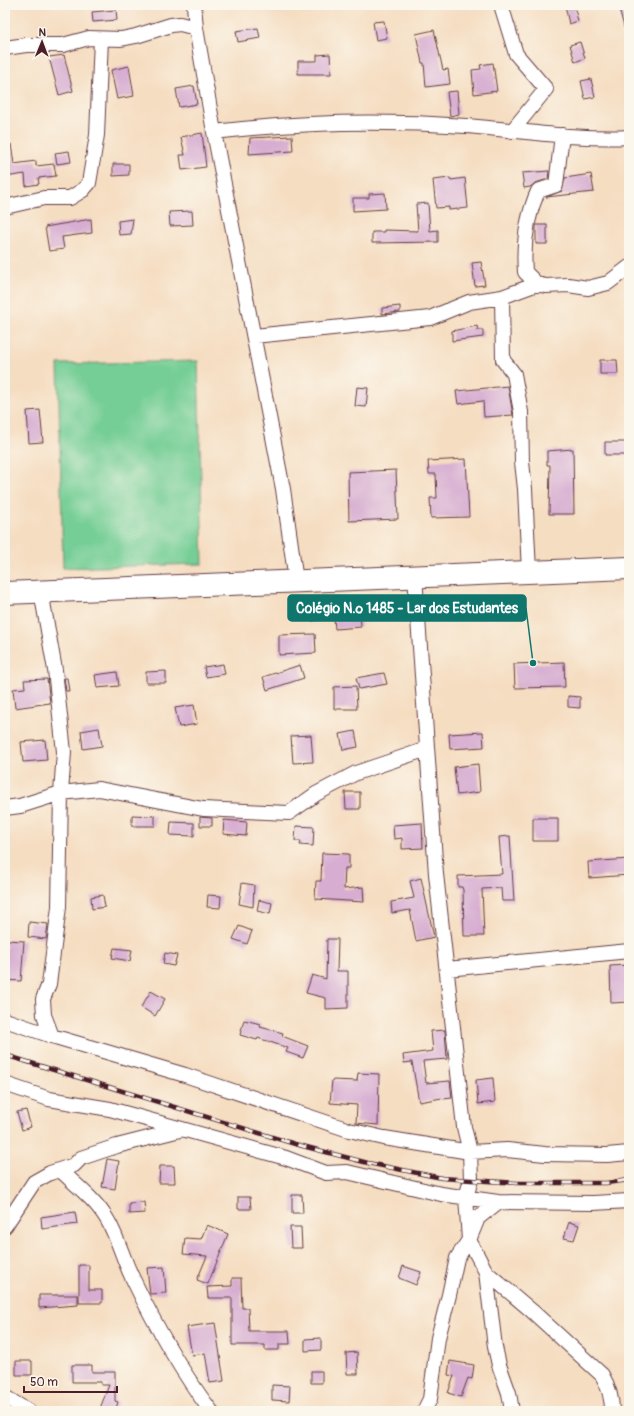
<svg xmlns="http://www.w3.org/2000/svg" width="634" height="1416" viewBox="0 0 634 1416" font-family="Pangolin,sans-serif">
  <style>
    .green { fill: #74ce95; stroke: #5f7660 }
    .building { fill: #d7add1 }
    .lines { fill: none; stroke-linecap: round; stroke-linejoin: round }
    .street-casing { stroke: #643c42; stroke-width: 16 }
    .primary-casing { stroke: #643c42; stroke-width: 24 }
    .street { stroke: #fff; stroke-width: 14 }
    .primary { stroke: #fff; stroke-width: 22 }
    .rail-casing { stroke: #4a1f2b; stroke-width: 4.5 }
    .rail { stroke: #fbf7ec; stroke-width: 3; stroke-dasharray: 9; stroke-linecap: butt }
    .leader { fill: none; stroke: #0f766e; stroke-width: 1.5 }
    .callout-dot { fill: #0f766e; stroke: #fbf7ec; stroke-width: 1.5 }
    .callout { fill: #0f766e; stroke: #0f766e; stroke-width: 1.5 }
    .callout-label { font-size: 14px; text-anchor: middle; font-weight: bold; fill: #fff }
  </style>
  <rect width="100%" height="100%" fill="#fbf7ec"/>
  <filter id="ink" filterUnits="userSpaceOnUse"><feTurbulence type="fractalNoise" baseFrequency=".025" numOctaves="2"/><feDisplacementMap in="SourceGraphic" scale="8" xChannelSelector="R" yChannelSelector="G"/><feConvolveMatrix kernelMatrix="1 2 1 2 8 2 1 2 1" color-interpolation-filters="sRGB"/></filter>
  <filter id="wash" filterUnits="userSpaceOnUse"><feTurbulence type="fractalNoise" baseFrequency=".012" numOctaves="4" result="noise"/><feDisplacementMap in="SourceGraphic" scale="16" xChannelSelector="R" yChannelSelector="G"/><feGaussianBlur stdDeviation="0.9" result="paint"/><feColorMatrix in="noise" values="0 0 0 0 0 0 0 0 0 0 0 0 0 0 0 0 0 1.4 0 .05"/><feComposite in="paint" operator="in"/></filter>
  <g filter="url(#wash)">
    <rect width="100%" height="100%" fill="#f5ddc1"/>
    <path class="green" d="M198 361 203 564 63 568 58 364Z"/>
    <g id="blocks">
      <path class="building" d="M565 5H574L578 21 569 24Z
        M618 5H629V33L626 34Z
        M116 10 117 20 93 22 92 12Z
        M384 21 387 38 376 40 373 22Z
        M258 28 260 38 238 42 236 31Z
        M434 30 443 70 448 69 450 84 426 87 424 63H422L416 34Z
        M580 42 585 58 575 62 570 45Z
        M330 54 331 74H298V61H317V55Z
        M64 55 73 91 59 95 49 57Z
        M493 63 497 91 474 94 472 70 481 69 480 65Z
        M129 66 134 96 117 99 111 70Z
        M591 79 595 97 585 99 581 81Z
        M194 86 197 104 179 107 176 89Z
        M457 91 459 114 450 116 447 92Z
        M202 133 206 167 182 170 180 155H185L181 137Z
        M292 136 293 151 249 154 250 138Z
        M11 144 14 164 36 161V166L54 164 56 176 38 178 39 184 26 186 25 174 5 177V145Z
        M69 151 71 162 57 164 55 153Z
        M113 164H129V175L113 176Z
        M549 171 548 179 535 183 530 187 524 188 522 173Z
        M591 174 594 192 546 197 562 191 565 178Z
        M450 178 451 180 465 178 468 208 449 210V207L436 208 433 180Z
        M385 193 386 209 353 211V198H369V194Z
        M428 203 430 231 438 230V242L372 243V232H384V230L418 231 416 204Z
        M192 211 193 225 170 226 169 212Z
        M91 219 92 233 62 237 64 249 49 251 45 227Z
        M133 219 131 234 119 235 118 221Z
        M536 225H547V244H536Z
        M481 262 485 285 475 286 472 263Z
        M400 306V312L382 314V308Z
        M477 326 478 330H483V337L452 341V331Z
        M600 360H617L618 374H600Z
        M508 386 513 415 484 417 483 401 458 404 456 391Z
        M357 387 368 388 366 407 355 406Z
        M40 410 43 442 29 443 27 411Z
        M605 442H629V455H605Z
        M573 449 574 514H549L550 465H547V451Z
        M466 459 469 517 431 518 430 498H437L436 474H429L428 461Z
        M396 470 398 519 349 521 348 472Z
        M359 597 361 627 335 629 334 618 312 621 311 610 334 608 333 599Z
        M315 634 316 653 279 655V635Z
        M564 662 565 687 515 688 514 664Z
        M223 664 225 674 206 677 204 667Z
        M300 665 304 678 267 690 263 677Z
        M166 671V683H146V672Z
        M117 672 119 686 97 688 95 675Z
        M384 673 387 684 359 689 356 678Z
        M64 678H67L69 691H66Z
        M47 679 50 703 15 708 13 689 25 688 24 680Z
        M356 686 357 709H334V687Z
        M568 696 580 697V708L568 707Z
        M194 705 197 724 179 727 175 708Z
        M99 728 102 746 83 749 81 731Z
        M355 731 358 747 343 750 340 734Z
        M483 732 484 747 450 749 449 734Z
        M311 735 313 762 293 763 291 736Z
        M45 740 47 760 23 762 21 742Z
        M478 764 480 792 457 795 454 767Z
        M345 792H360V809H346Z
        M132 815 155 816V826H132Z
        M200 817 212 818V826H200Z
        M533 818H558V841H533Z
        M224 820 247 822 246 836 223 834Z
        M171 822 194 823V836L170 835Z
        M422 823 423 848 402 849V838L394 839 393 825Z
        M296 826 314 827 313 846 300 845 301 841H295Z
        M510 836 514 901H502L501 888 482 889 484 936H464L463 890 462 887H458V876L502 874 499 837Z
        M322 853 349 854V868H345L344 889 363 887 364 902 315 899 316 881H321Z
        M629 859V875L589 878 588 862Z
        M421 878 434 937 416 941 410 910 392 913 391 902 414 898 410 881Z
        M242 883 254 885 253 907 239 904Z
        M103 895 105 907 92 909 91 897Z
        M208 895 221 896 220 908 207 907Z
        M259 900 272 903 270 914 257 911Z
        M29 922 48 924 46 939 28 937Z
        M239 926 252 931 247 944 233 939Z
        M327 939H338L337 971H348V1008L326 1009V998L306 993 312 975 326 979Z
        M6 940 24 941 21 981 5 980Z
        M114 948 132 950 130 961 112 958Z
        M165 953 177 955 174 966 163 964Z
        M629 965V1002L611 1003 610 966Z
        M151 991 165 999 155 1016 141 1007Z
        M244 1020 261 1024 260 1027 283 1033 282 1036 308 1046 303 1058 286 1052 288 1048 258 1038 257 1040 240 1035Z
        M445 1030 447 1059 423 1061 426 1083 450 1081 452 1098 443 1099 442 1098 419 1102 412 1062 404 1063 403 1055 433 1051 431 1031Z
        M358 1073 379 1074 378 1125 356 1123 357 1105 330 1103 332 1080 357 1081Z
        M493 1078 495 1102 478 1104 476 1080Z
        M26 1110 31 1127 22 1130 17 1112Z
        M107 1159 119 1161 115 1189 102 1187Z
        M160 1166H174L175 1183H159Z
        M292 1195H302L303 1213H292Z
        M238 1197H250L251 1209H238Z
        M144 1202 145 1213 129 1214V1203Z
        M75 1212 77 1224 42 1229 41 1217Z
        M569 1222 579 1225 574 1240 564 1238Z
        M207 1225 228 1234 208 1284 197 1280 207 1256 183 1254 185 1238 201 1239Z
        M290 1227H301L302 1248H291Z
        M79 1265H89V1290H102V1303H79Z
        M403 1266 421 1272 416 1285 399 1278Z
        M164 1267 166 1293 150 1294 147 1268Z
        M232 1278H241L242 1308H248L249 1331H289L290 1344H279V1350H265V1345H232V1298H208L207 1287 232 1286Z
        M39 1295H78V1305L39 1308Z
        M215 1323 224 1381 210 1383 205 1353 192 1355 187 1327Z
        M321 1338V1350L305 1351V1339Z
        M357 1352 358 1374H347L346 1353Z
        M16 1361H32V1375H16Z
        M450 1361 474 1365 472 1379 468 1378 461 1397 448 1393 454 1376 448 1375Z
        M72 1365H92V1372H115V1401L118 1402 115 1411H99L109 1385H101V1382H72Z
        M311 1371H322V1383H311Z
        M272 1385 290 1386 289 1401 272 1400Z"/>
    </g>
  </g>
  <g filter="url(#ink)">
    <use href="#blocks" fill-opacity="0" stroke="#643c42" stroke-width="1"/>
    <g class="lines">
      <defs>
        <path id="street" d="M194 5 196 28 214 132 283 489 296 581
          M501 5 516 54 546 89 512 131
          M5 48 26 45H63L89 38 121 39 136 36 171 25 180 24 196 28
          M214 132C298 122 382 120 466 126 520 130 575 140 629 137
          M5 207 44 198H70L83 190 89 183 97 135 101 39
          M537 284 525 272C523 245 527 216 538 191L556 185 562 135
          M502 297 503 360 514 374 521 412 522 462 525 489 529 572
          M254 336 430 318 469 302 502 297 537 284 546 286 568 285 588 288 608 283 629 267
          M415 576 436 874 464 1127 470 1152 471 1180 466 1197 469 1240 486 1272 495 1347 499 1365 509 1393 512 1411
          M41 591 55 670 64 752 61 793 59 907 49 984 43 999 44 1015 52 1036
          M5 808 20 806 61 793 99 789 203 809 289 813 316 794 356 773 427 749
          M447 969 629 951
          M5 1020 52 1036 185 1075 349 1130 384 1138 470 1152 507 1150 545 1154 607 1155 629 1153
          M5 1084 49 1099 110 1109 286 1158 326 1173 347 1172 441 1194 498 1202 593 1203 629 1201
          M60 1170C76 1185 97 1201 108 1221 118 1238 123 1259 132 1277 154 1323 180 1370 211 1411
          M5 1226 34 1182 50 1173 74 1165 81 1158 117 1146 180 1130
          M486 1272 532 1311 602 1375C609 1387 612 1397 612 1411
          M5 1397 28 1411
          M424 1411 430 1399 438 1338 449 1295 457 1258 469 1240 478 1218 498 1202"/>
        <path id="primary" d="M5 593 629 568"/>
      </defs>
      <use href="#street" class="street-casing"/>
      <use href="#primary" class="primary-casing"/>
      <use href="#street" class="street"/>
      <use href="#primary" class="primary"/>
      <defs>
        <path id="rail" d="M5 1055 295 1144 368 1163 442 1178 471 1180 517 1183H606L629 1180"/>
      </defs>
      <use href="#rail" class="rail-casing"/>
      <use href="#rail" class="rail"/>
    </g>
  </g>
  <path class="leader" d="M533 663L526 608"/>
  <circle class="callout-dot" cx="533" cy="663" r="4"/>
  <rect class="callout" x="288" y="595" width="238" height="26" rx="4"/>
  <g class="callout-label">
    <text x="407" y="613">Colégio N.º 1485 - Lar dos Estudantes</text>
  </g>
  <rect width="634" height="1416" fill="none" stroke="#fbf7ec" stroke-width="20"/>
  <g transform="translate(42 42) rotate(1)" stroke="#fbf7ec" stroke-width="3" paint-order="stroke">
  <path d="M0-3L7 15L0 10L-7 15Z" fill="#4a1f2b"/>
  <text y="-6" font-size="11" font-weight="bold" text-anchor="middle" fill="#4a1f2b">N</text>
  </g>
  <path d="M24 1386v6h93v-6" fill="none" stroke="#4a1f2b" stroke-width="2"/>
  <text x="30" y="1386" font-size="12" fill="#4a1f2b" stroke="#fbf7ec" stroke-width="3" paint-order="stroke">50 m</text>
</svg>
